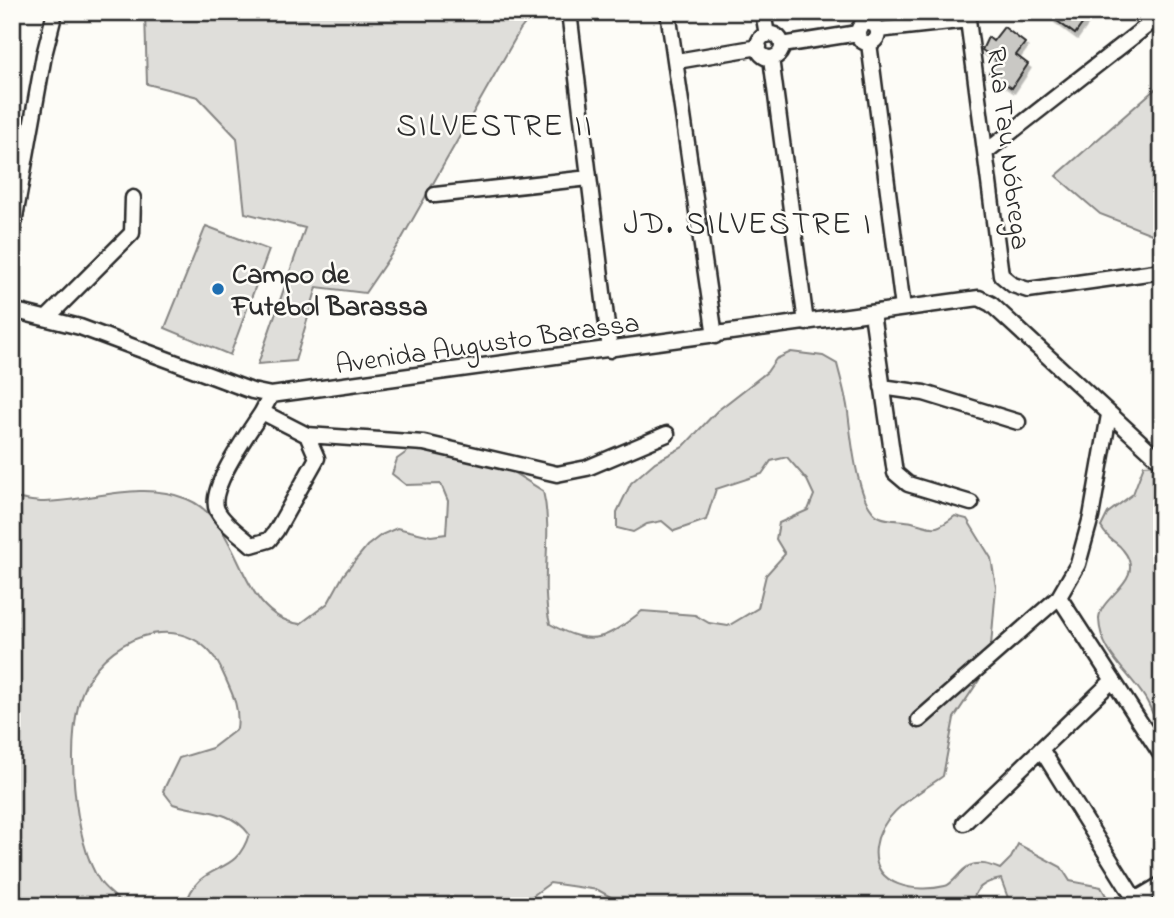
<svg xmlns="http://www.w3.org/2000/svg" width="1174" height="918" viewBox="0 0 1174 918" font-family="'Indie Flower',sans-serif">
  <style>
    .green { fill: #dfdeda; stroke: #858482; stroke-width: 2 }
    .building { fill: #c9c8c4; stroke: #2b2b2b; stroke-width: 2; filter: url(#shadow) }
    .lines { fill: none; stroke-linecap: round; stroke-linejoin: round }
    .minor-casing { stroke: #2b2b2b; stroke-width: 19 }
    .minor { stroke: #fdfcf7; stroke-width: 14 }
    .poi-dot { fill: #1f6fb2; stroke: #fdfcf7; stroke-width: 2.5 }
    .labels { text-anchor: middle; stroke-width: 5; stroke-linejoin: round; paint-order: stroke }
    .street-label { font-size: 28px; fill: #2b2b2b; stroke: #fdfcf7 }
    .poi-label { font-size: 28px; font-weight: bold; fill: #2b2b2b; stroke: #fdfcf7; text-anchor: start }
    .quarter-label { font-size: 32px; letter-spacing: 2px; fill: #2b2b2b; stroke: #fdfcf7 }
  </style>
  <defs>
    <filter id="shadow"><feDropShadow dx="2.5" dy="4.5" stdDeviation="0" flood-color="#0004"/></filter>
  </defs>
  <rect width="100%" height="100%" fill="#fdfcf7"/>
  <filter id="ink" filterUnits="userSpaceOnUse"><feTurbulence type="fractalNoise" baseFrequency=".0143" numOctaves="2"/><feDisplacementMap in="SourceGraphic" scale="14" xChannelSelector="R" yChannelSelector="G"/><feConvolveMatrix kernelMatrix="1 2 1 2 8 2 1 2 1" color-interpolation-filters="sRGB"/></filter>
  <g filter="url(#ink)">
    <path class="green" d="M145 12H534L520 30 401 240 365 293 317 287 295 361 258 364 305 228 245 213 237 138 198 97 147 84Z
      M1162 83V238L1100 214 1056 176Z
      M206 226 269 250 230 355 165 328Z
      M791 352 823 356 837 364C841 380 846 396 848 412 851 435 857 508 880 517 889 521 902 520 912 522 935 528 934 532 955 516L967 519 991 558 996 587 991 646 979 680 954 718 943 776C917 795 880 813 876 847 871 887 917 893 945 886 953 885 960 870 969 866 980 861 990 865 1000 869L1011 858 1018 844 1061 867 1070 881 1101 887 1109 901 1095 906H1011L1001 879C983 882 975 888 971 906H627L598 890 550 883 519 906H185C200 857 235 881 249 834 230 808 201 813 173 804L163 791 179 758 212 748 237 729C240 707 232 693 223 673 195 606 111 631 85 686 63 730 73 844 101 883 107 891 117 897 123 906H12V498C23 499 34 502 44 502 92 501 140 480 187 499 245 523 235 615 300 624L328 603 344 574 367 546 381 535 397 528 431 536 446 534 448 501 441 484 406 485 392 474 397 459 411 449 500 464 543 491C554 536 539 580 550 624 593 648 606 639 642 611L695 615 709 623 728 626 758 608 766 575 785 554 776 539 779 523 808 510 814 495 807 480 787 457 771 461 762 474 716 489 706 520 674 531 662 521 647 524 633 532 617 528V512L631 483 655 462 683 447 717 411 767 372 776 359Z
      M1161 464 1162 465V733C1155 722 1152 709 1145 698 1129 672 1100 653 1099 619 1099 596 1148 580 1123 550 1116 540 1110 543 1101 527L1108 513 1133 494 1144 465Z"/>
    <path class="building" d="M1058 12H1091L1075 34 1053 18Z
      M1004 27 1025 43 1016 55 1028 64 1012 88 989 73 997 60 982 50 988 37 993 41Z"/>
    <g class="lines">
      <defs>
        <path id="minor" d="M569 12 610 350
          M668 12 715 336
          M763 12 767 35
          M967 12 1001 275 1013 285 1028 290 1162 271
          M858 33a10 10 0 1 1 20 0a10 10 0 1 1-20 0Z
          M878 30 968 20
          M758 46a12 12 0 1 1 24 0a12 12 0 1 1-24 0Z
          M869 43 903 308
          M782 45 858 33
          M771 58 806 323
          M677 61 759 47
          M987 151 1162 14
          M435 195 589 178
          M12 234 44 55 55 12
          M12 310 80 327 252 391 271 395 979 298 991 304 1162 462
          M872 313 895 473 908 484 971 503
          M48 317 132 233 133 198
          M882 387 924 393 1018 422
          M271 395 262 412 307 435 424 443 557 474 587 468 667 434
          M262 412C250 431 207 489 217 510 223 523 241 535 252 545L269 540 276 531 317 458 307 435
          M1059 597 1162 756
          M919 720 1059 597 1078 564 1091 517 1109 415
          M1041 749 1139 906
          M964 823 1113 680
          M1135 900 1162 884"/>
      </defs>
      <use href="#minor" class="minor-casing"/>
      <use href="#minor" class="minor"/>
    </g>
  </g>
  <circle class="poi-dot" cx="218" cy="289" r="7"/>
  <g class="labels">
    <g class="street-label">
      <text transform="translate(1010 148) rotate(83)" y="10">Rua Tau Nóbrega</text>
      <text transform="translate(487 342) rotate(-8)" y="10">Avenida Augusto Barassa</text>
    </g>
    <g class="poi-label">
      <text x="232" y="283">Campo de<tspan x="232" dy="32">Futebol Barassa</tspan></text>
    </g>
    <g class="quarter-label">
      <text x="495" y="135">SILVESTRE II</text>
      <text x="748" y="233">JD. SILVESTRE I</text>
    </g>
  </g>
  <rect width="1174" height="918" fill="none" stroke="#fdfcf7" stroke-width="42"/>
  <rect x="21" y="21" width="1132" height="876" fill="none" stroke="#2b2b2b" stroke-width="2.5" filter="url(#ink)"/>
</svg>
